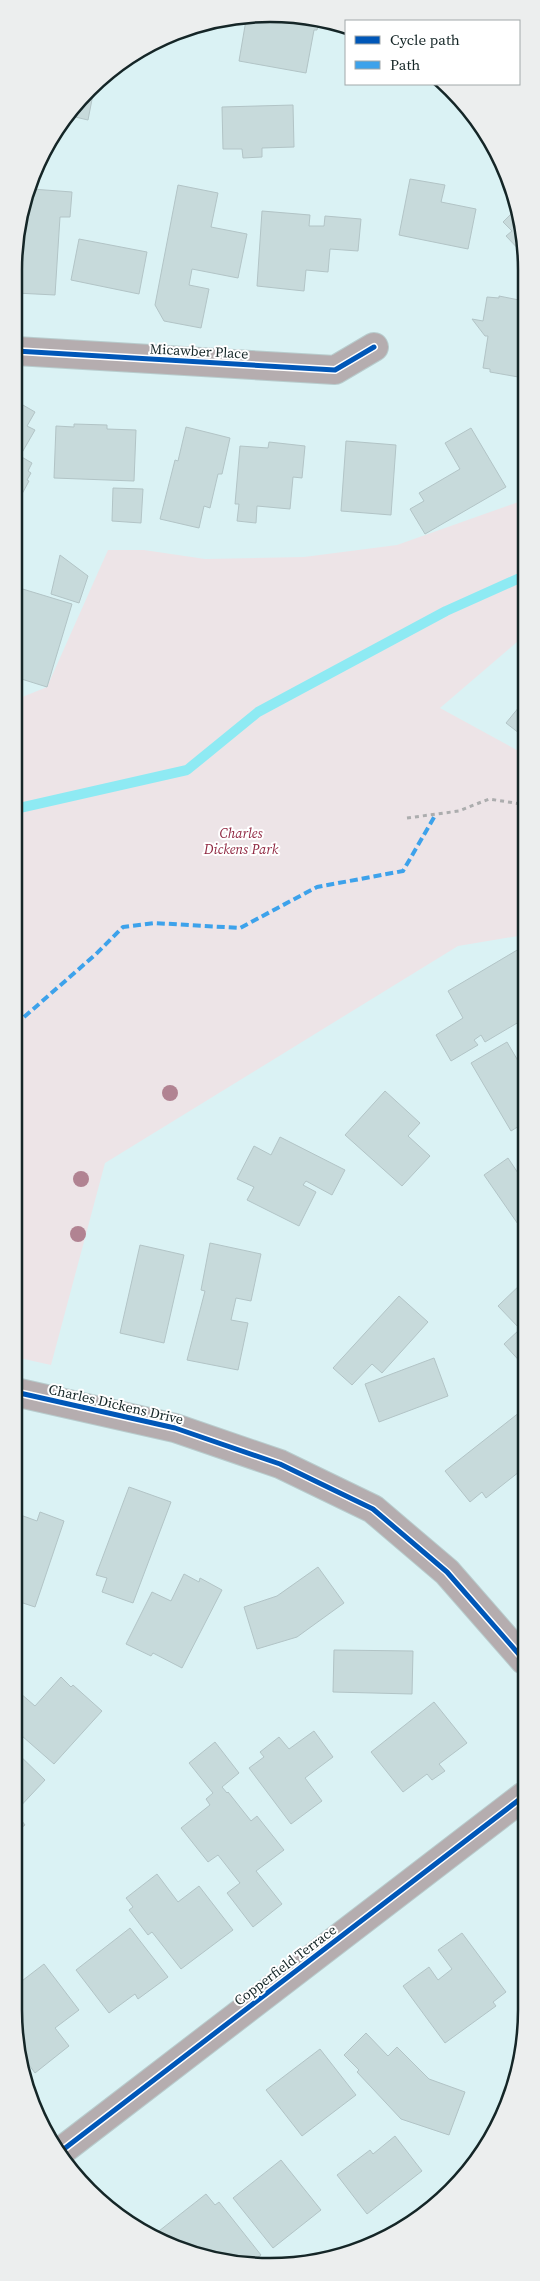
<svg xmlns="http://www.w3.org/2000/svg" width="540" height="2281" viewBox="0 0 540 2281" font-family="'Source Serif 4',serif">
  <style>
    .green { fill: #ede4e7 }
    .lines { fill: none; stroke-linecap: round; stroke-linejoin: round }
    .stream { stroke: #8eeaf3; stroke-width: 10 }
    .building { fill: #c7dadb; stroke: #b2c4c6 }
    .street-casing { stroke: #b8cccd; stroke-width: 30 }
    .path { stroke: #acadae; stroke-width: 3; stroke-dasharray: 4 4; stroke-linecap: butt }
    .street { stroke: #b5adaf; stroke-width: 28 }
    .quiet { stroke: #3da2eb; stroke-width: 4; stroke-dasharray: 8 4; stroke-linecap: butt }
    .cycleway-casing { stroke: #fff; stroke-width: 8 }
    .cycleway { stroke: #0057b8; stroke-width: 5 }
    .tree { fill: #b18392 }
    .labels { text-anchor: middle; stroke-width: 4; stroke-linejoin: round; paint-order: stroke }
    .street-label { font-size: 14px; fill: #152627; stroke: #fff }
    .park-label { font-size: 14px; font-style: italic; fill: #902842; stroke: #fff }
    .rim { fill: none; stroke: #152627; stroke-width: 2.5 }
  </style>
  <rect width="100%" height="100%" fill="#daf2f4"/>
  <path class="green" d="M524 500V636L440 708 524 754V935L458 946 105 1163 51 1365 15 1357V700L47 687 108 550H144L205 559 304 557 397 545Z"/>
  <g class="lines">
    <path class="stream" d="M15 809 187 770 258 712 446 611 524 576"/>
  </g>
  <path class="building" d="M304 16 319 21 317 30H314L306 73 239 61 246 20 287 17 291 20V17Z
    M94 89 88 120 71 116Z
    M293 105 294 147 262 148V157L243 158 242 149H223L222 107Z
    M410 179 445 185 441 202 476 209 468 249 399 235Z
    M178 185 218 193 211 227 247 234 238 278 192 269 189 285 209 289 201 328 164 321 155 305Z
    M32 189 72 192 70 217H60L55 295 16 293V236Z
    M516 209 524 237V255L506 236 512 231 503 222Z
    M262 211 310 215 309 226H324L325 216 361 219 358 251 330 249 328 272 306 270 304 291 257 286Z
    M79 239 147 252 139 294 71 280Z
    M499 296 524 301V378L490 372V369L483 368 488 336H485L472 319 483 321 487 297 499 298Z
    M16 401 35 412 27 426 35 430 20 456 32 463 28 471 31 473 27 480 29 481 16 505Z
    M74 424 107 425V429L136 430 134 481 54 478 56 426 74 427Z
    M186 427 230 438 222 474H218L210 508 204 506 199 528 160 519 175 460 178 461Z
    M471 428 506 487 425 534 410 509 424 501 419 493 460 469 445 443Z
    M346 441 396 445 391 515 341 511Z
    M269 442 305 446 302 478 293 477 290 509 257 506 256 523 237 521 239 504H235L240 446 268 448Z
    M113 488 143 489 141 523 112 521Z
    M60 555 88 576 79 603 51 594Z
    M16 587 72 604 47 687 15 677Z
    M524 701V737L506 723Z
    M524 946V1019L485 1042 481 1035 474 1040 478 1045 451 1061 436 1035 463 1018 448 991Z
    M507 1042 524 1071V1123L511 1131 471 1063Z
    M385 1091 420 1123 408 1136 430 1156 402 1186 345 1135Z
    M280 1137 345 1170 332 1195 306 1181 303 1185 316 1192 299 1226 247 1200 254 1187 237 1179 254 1146 271 1155Z
    M508 1158 518 1173 524 1169V1224L520 1227 484 1175Z
    M210 1243 261 1254 251 1301 236 1298 231 1320 248 1323 238 1370 187 1360 205 1291 201 1290Z
    M140 1245 184 1255 164 1343 120 1333Z
    M524 1281V1366L504 1344 520 1329 498 1306Z
    M399 1296 428 1322 382 1373 372 1364 352 1385 333 1368Z
    M434 1358 448 1396 379 1422 365 1384Z
    M520 1412 524 1417V1468L486 1498 482 1492 470 1502 445 1471Z
    M129 1487 171 1502 133 1603 102 1592 107 1578 96 1575Z
    M40 1512 64 1521 35 1607 14 1600V1515L15 1513 37 1521Z
    M318 1567 344 1603 297 1637 257 1649 244 1607 277 1596Z
    M184 1574 199 1582 200 1578 222 1590 182 1668 153 1653 151 1656 126 1644 152 1592 171 1601Z
    M334 1650 413 1651 412 1694 333 1692Z
    M61 1677 71 1687 73 1685 102 1711 54 1764 14 1729V1699L20 1693 35 1706Z
    M434 1702 467 1743 439 1764 445 1771 432 1780 427 1774 403 1792 371 1752Z
    M314 1731 333 1757 305 1778 322 1801 291 1824 249 1768 264 1757 260 1752 279 1737 289 1749Z
    M215 1742 239 1773 222 1787 227 1793 228 1792 251 1821 257 1816 284 1850 256 1871 282 1904 253 1927 227 1893 240 1883 218 1855 208 1862 181 1828 210 1805 206 1799 213 1793 189 1763Z
    M14 1750 45 1780 15 1812 25 1825 14 1833Z
    M157 1874 178 1902 199 1886 233 1930 181 1969 152 1932 148 1935 129 1910 133 1907 126 1898Z
    M130 1928 168 1977 138 1999 135 1994 109 2013 76 1970Z
    M462 1933 506 1992 493 2002 496 2006 445 2043 403 1986 429 1967 438 1980 452 1969 438 1950Z
    M44 1964 79 2010 55 2028 69 2046 35 2073 23 2057 14 2011V1987Z
    M366 2033 388 2056 397 2047 429 2079 465 2092 449 2135 401 2119 357 2072 359 2070 344 2055Z
    M320 2049 356 2095 302 2136 266 2090Z
    M395 2136 422 2171 367 2214 337 2175 370 2150 373 2154Z
    M281 2160 321 2210 273 2248 233 2198Z
    M206 2194 215 2205 219 2202 261 2255 248 2265 167 2244 159 2231Z"/>
  <g class="lines">
    <defs>
      <path id="street" d="M16 351 335 370 374 347
        M15 1392 175 1428 280 1464 373 1509 447 1572 524 1660
        M60 2152 524 1796"/>
    </defs>
    <use href="#street" class="street-casing"/>
    <path class="path" d="M407 818 459 811 489 799 521 804 524 806"/>
    <use href="#street" class="street"/>
    <path class="quiet" d="M15 1025 96 954 123 927 154 923 240 928 317 887 403 871 436 814"/>
    <defs>
      <path id="cycleway" d="M16 351 335 370 374 347
        M15 1392 175 1428 280 1464 373 1509 447 1572 524 1660
        M60 2152 524 1796"/>
    </defs>
    <use href="#cycleway" class="cycleway-casing"/>
    <use href="#cycleway" class="cycleway"/>
  </g>
  <g class="tree">
    <circle cx="170" cy="1093" r="8"/>
    <circle cx="81" cy="1179" r="8"/>
    <circle cx="78" cy="1234" r="8"/>
  </g>
  <g class="labels">
    <g class="street-label">
      <text transform="translate(199 351) rotate(3)" y="5">Micawber Place</text>
      <text transform="translate(116 1404) rotate(13)" y="5">Charles Dickens Drive</text>
      <text transform="translate(285 1965) rotate(-37)" y="5">Copperfield Terrace</text>
    </g>
    <g class="park-label">
      <text x="241" y="838">Charles<tspan x="241" dy="16">Dickens Park</tspan></text>
    </g>
  </g>
  <path d="M0 0H540V2281H0ZM270 22H270A248 248 0 0 1 518 270V2010A248 248 0 0 1 270 2258H270A248 248 0 0 1 22 2010V270A248 248 0 0 1 270 22Z" fill="#eceeee" fill-rule="evenodd"/>
  <path class="rim" d="M270 22H270A248 248 0 0 1 518 270V2010A248 248 0 0 1 270 2258H270A248 248 0 0 1 22 2010V270A248 248 0 0 1 270 22Z"/>
  <rect x="345" y="20" width="175" height="65" fill="#ffffff" stroke="#a1a8a9"/>
  <rect x="355" y="36" width="25" height="8" fill="#0057b8" stroke="#a1a8a9"/>
  <text x="390" y="45" font-size="15" fill="#152627">Cycle path</text>
  <rect x="355" y="61" width="25" height="8" fill="#3da2eb" stroke="#a1a8a9"/>
  <text x="390" y="70" font-size="15" fill="#152627">Path</text>
</svg>
